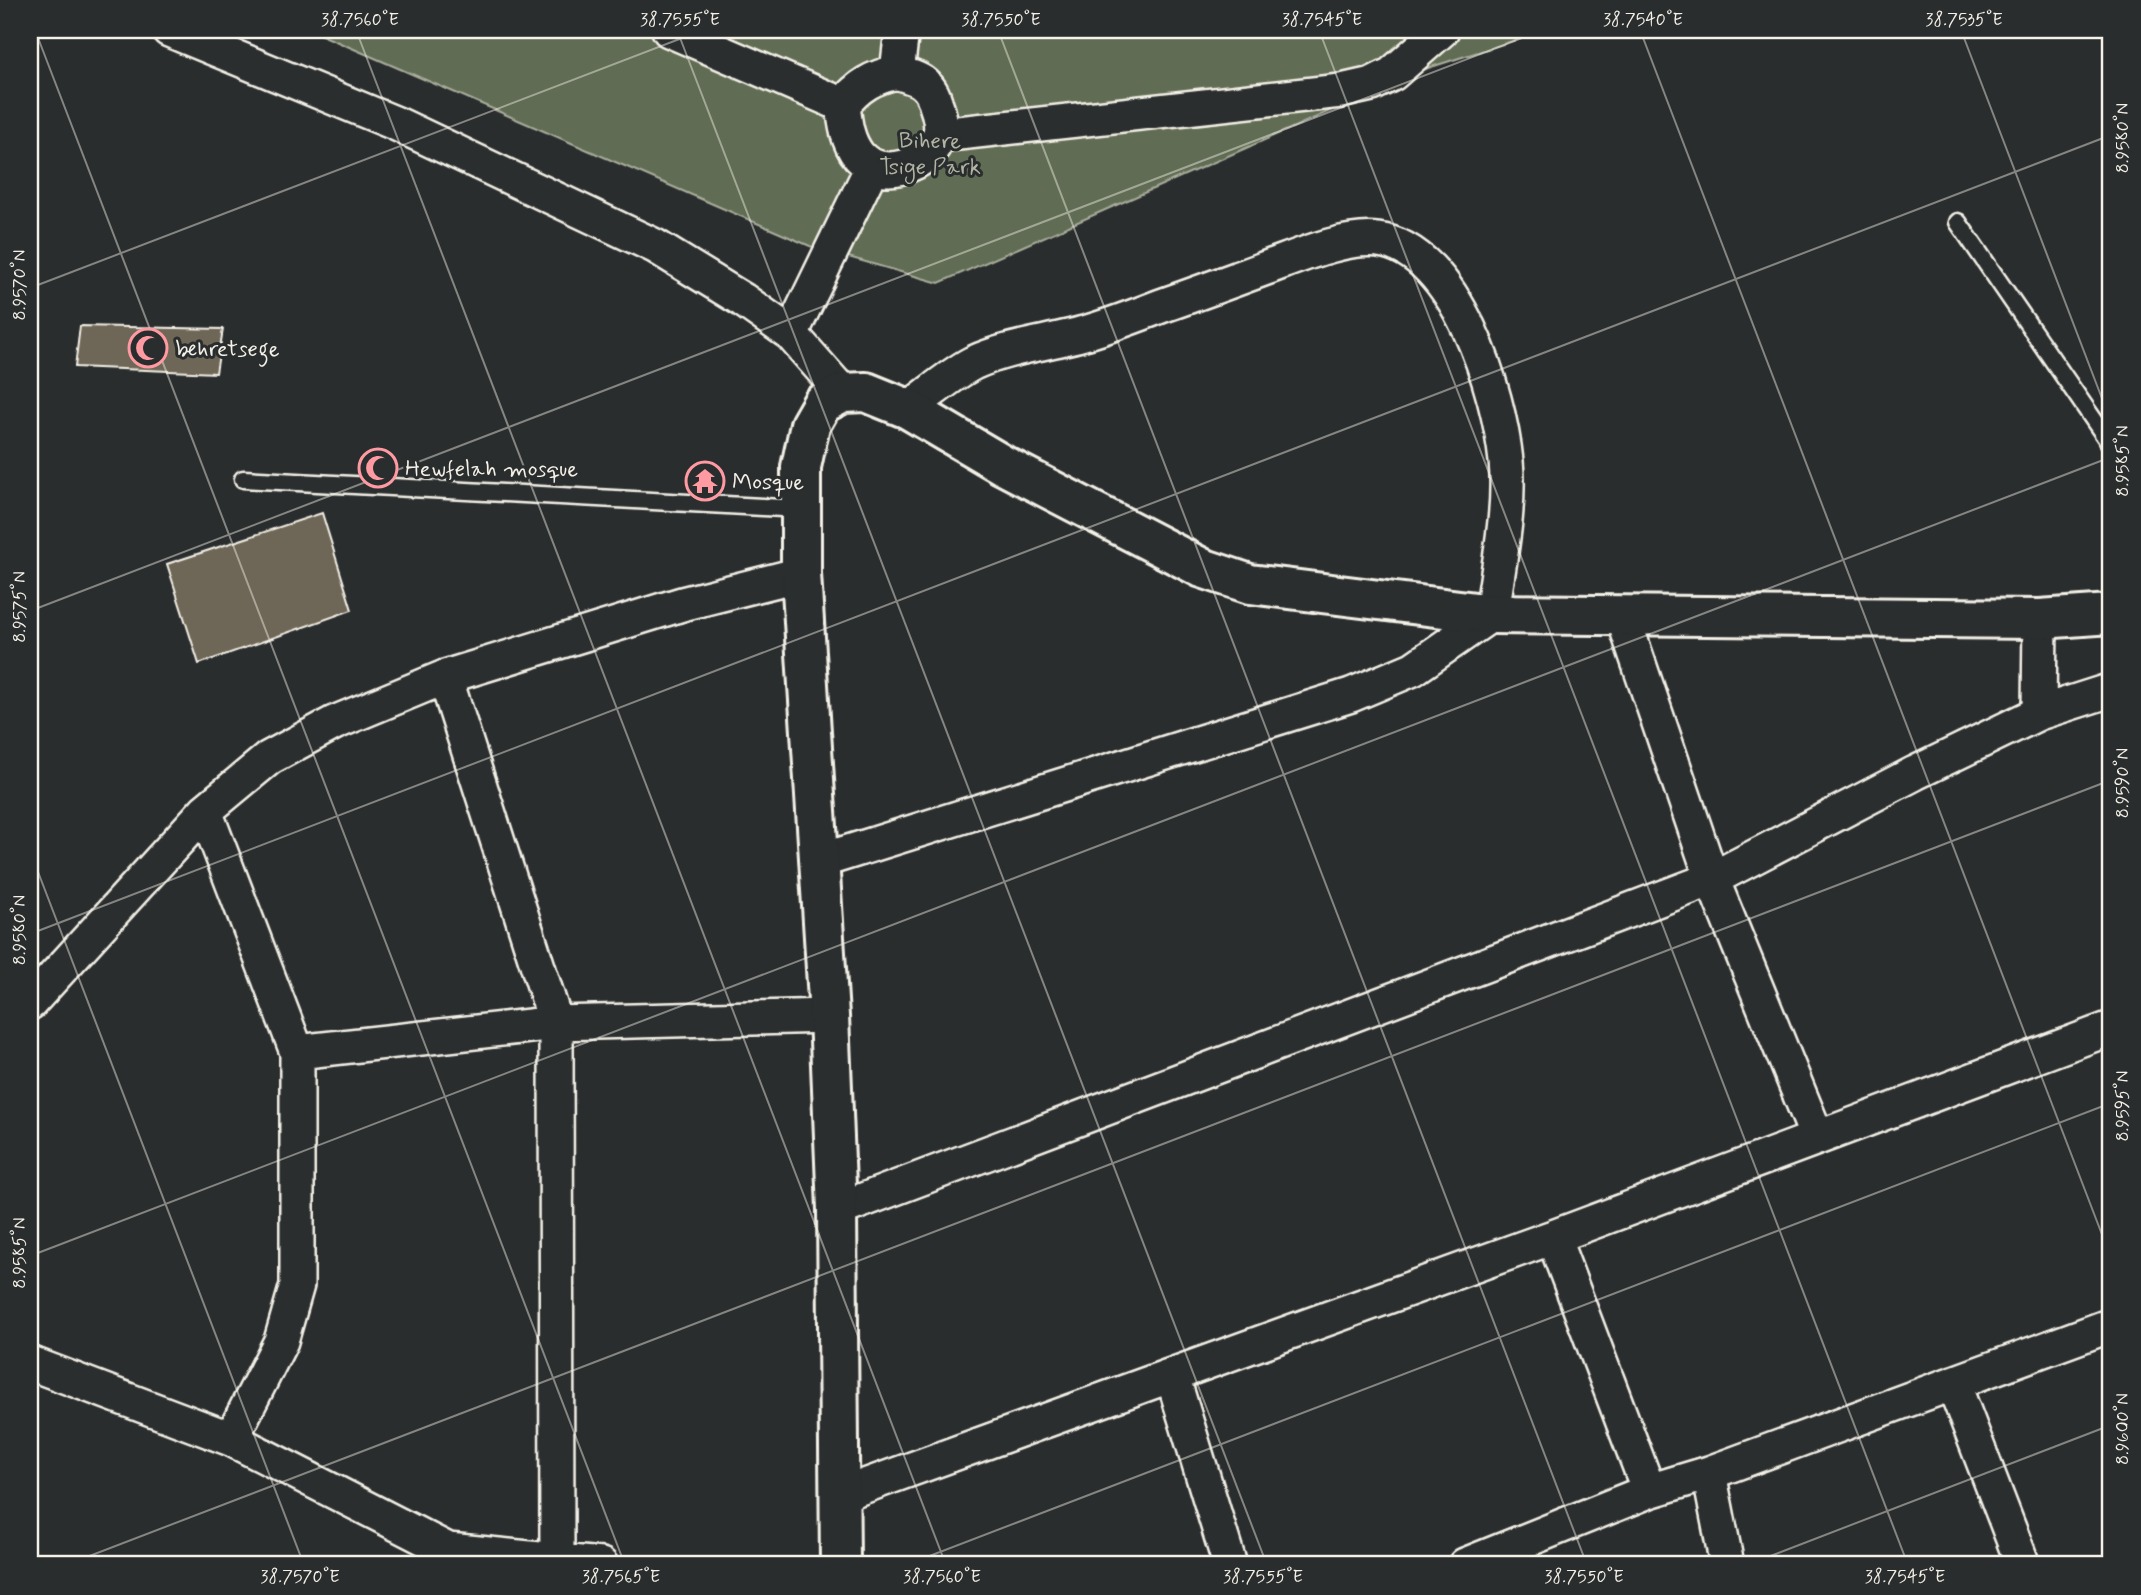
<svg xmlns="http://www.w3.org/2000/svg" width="2141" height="1595" viewBox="0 0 2141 1595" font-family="Mynerve,sans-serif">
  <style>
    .green { fill: #616c52; stroke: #aaae9d; stroke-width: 2 }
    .building { fill: #6e6656; stroke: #f4f1e8; stroke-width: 2 }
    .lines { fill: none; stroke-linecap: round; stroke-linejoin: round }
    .lane-casing { stroke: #f4f1e8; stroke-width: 21 }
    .street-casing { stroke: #f4f1e8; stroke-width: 38 }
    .secondary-casing { stroke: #f4f1e8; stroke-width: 44 }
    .lane { stroke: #2a2d2e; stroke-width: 16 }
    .street { stroke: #2a2d2e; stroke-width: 33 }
    .secondary { stroke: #2a2d2e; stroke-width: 38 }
    .ticks { fill: none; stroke: #f4f1e8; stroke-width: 2; stroke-opacity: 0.45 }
    .labels { text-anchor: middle; stroke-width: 6; stroke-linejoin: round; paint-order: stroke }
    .park-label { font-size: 23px; fill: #b2b5a4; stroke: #2a2d2e }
    .poi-label { font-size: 23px; fill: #f4f1e8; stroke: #2a2d2e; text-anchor: start }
    .neatline { fill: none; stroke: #f4f1e8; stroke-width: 2.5 }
    .ticks-label { font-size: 18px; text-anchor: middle; fill: #f4f1e8 }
  </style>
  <rect width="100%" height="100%" fill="#2a2d2e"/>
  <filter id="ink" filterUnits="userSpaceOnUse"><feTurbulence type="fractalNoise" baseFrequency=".0143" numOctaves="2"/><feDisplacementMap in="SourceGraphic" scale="14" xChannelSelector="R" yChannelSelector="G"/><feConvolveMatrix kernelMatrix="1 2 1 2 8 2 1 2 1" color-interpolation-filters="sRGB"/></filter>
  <g filter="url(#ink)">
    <path class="green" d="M310 30H1547L1428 68 939 283 810 246Z"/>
    <path class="building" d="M80 326 223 329 216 373 75 367Z
      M322 513 352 610 199 664 167 564Z"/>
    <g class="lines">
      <defs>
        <path id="lane" d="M1958 222 2111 445
          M243 479 801 509"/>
        <path id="street" d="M169 30 397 124 655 246 743 300 791 334 843 393
          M669 30 843 105
          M897 72C904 75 915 77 922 82 929 87 934 96 936 105 939 113 943 127 939 136 928 167 881 181 859 156 847 141 845 123 843 105 858 86 873 77 897 72Z
          M897 72 902 30
          M940 135 1341 91 1372 84 1392 74 1442 30
          M791 334 872 167
          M1622 614 1712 879 1817 1137
          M445 677 556 1023 557 1563
          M2039 713 2111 690
          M205 811 297 1052V1285L281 1341 231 1439
          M820 861 1351 695 1413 669 1492 614C1498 566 1511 509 1506 461 1499 393 1457 250 1378 240 1344 236 1297 257 1266 268 1231 281 1196 294 1161 306 1138 315 1114 324 1091 331 1052 343 1010 346 973 363 950 375 929 394 908 409
          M30 1003 205 811 269 758 334 723 445 677 682 604 801 574
          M297 1052 556 1023 829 1016
          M837 1210 1712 879 1915 773 2039 713 2040 619
          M1553 1237 1649 1491
          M30 1363 231 1439 448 1550 601 1565
          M1172 1375 1230 1565
          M1953 1383 2023 1565
          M1709 1473 1727 1565
          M840 1495 1553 1237 2111 1028
          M1465 1565 1649 1491 1709 1473 2111 1325"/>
        <path id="secondary" d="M840 1565 837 1210 829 1016 801 574V467L810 425 822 404 843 393 866 392 908 409 1003 465 1202 568 1250 584 1492 614 2040 619 2111 614"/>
      </defs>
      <use href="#lane" class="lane-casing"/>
      <use href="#street" class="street-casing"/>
      <use href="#secondary" class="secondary-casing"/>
      <use href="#lane" class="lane"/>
      <use href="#street" class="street"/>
      <use href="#secondary" class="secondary"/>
    </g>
  </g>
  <path class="ticks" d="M35 30 625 1565M356 30 946 1565M677 30 1267 1565M998 30 1587 1565M1319 30 1908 1565M1640 30 2111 1258M1961 30 2111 422M30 288 703 30M30 611 1543 30M30 851 304 1565M30 934 2111 135M30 1256 2111 457M66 1565 2111 780M906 1565 2111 1103M1747 1565 2111 1425"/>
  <defs>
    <symbol id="mosque-ring" viewBox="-11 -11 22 22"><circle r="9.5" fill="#2a2d2e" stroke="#ff9aa2" stroke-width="1.5"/><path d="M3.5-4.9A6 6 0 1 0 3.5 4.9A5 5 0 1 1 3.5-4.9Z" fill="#ff9aa2"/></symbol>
    <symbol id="temple-ring" viewBox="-11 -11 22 22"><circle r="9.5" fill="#2a2d2e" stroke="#ff9aa2" stroke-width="1.5"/><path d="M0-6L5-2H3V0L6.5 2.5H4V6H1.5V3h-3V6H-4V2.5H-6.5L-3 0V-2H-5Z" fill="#ff9aa2"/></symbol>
  </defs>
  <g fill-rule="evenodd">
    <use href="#mosque-ring" x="126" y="326" width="44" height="44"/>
    <use href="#mosque-ring" x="356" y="446" width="44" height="44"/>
    <use href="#temple-ring" x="683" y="459" width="44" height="44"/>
  </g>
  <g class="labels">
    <g class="park-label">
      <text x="930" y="148">Bihere<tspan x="930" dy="26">Tsige Park</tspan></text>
    </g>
    <g class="poi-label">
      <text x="175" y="356">behretsege</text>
      <text x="405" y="476">Hewfelah mosque</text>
      <text x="732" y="489">Mosque</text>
    </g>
  </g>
  <rect width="2141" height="1595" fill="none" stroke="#2a2d2e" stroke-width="77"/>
  <rect x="38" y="38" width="2064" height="1518" class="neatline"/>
  <g class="ticks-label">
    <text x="360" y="25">38.7560°E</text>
    <text x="680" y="25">38.7555°E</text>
    <text x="1001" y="25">38.7550°E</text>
    <text x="1322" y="25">38.7545°E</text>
    <text x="1643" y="25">38.7540°E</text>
    <text x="1964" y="25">38.7535°E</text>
    <text transform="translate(2122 138) rotate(-90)" y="6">8.9580°N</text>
    <text transform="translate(19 285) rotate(-90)" y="6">8.9570°N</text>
    <text transform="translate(2122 461) rotate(-90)" y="6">8.9585°N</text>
    <text transform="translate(19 607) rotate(-90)" y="6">8.9575°N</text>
    <text transform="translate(2122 783) rotate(-90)" y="6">8.9590°N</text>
    <text transform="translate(19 930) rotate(-90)" y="6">8.9580°N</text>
    <text transform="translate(2122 1106) rotate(-90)" y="6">8.9595°N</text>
    <text transform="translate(19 1253) rotate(-90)" y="6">8.9585°N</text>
    <text transform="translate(2122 1429) rotate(-90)" y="6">8.9600°N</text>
    <text x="300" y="1582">38.7570°E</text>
    <text x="621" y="1582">38.7565°E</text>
    <text x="942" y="1582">38.7560°E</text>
    <text x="1263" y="1582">38.7555°E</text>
    <text x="1584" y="1582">38.7550°E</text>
    <text x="1905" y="1582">38.7545°E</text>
  </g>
</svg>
